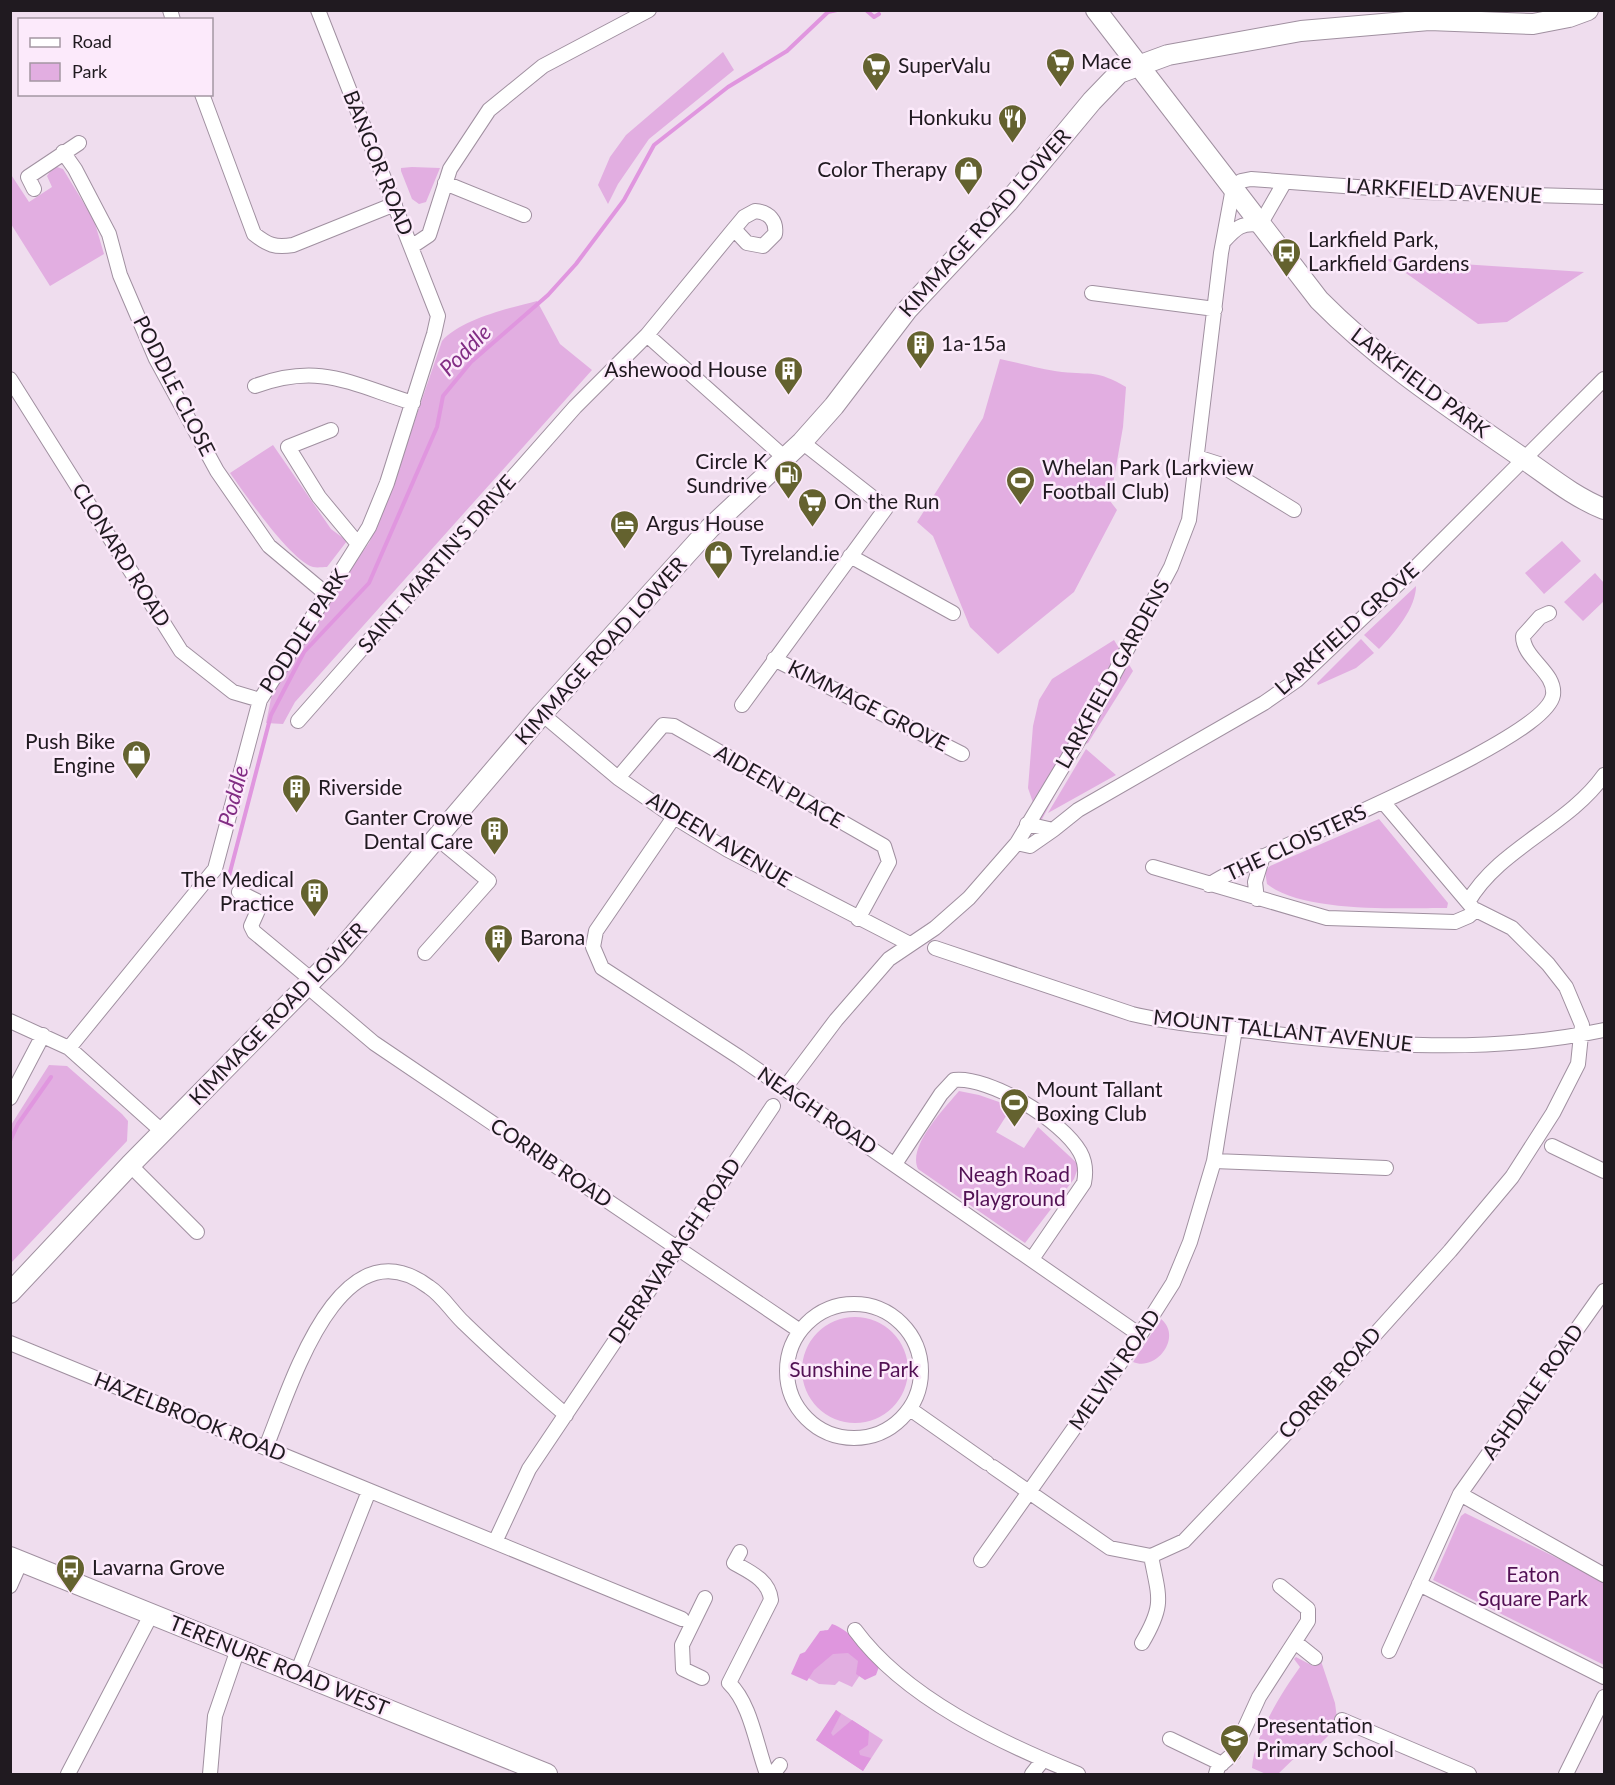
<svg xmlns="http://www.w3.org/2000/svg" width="1615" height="1785" viewBox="0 0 1615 1785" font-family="Lato,sans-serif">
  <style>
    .green { fill: #e2aee1 }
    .forest { fill: #df96de }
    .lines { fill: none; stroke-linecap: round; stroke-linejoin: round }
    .stream { stroke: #e096df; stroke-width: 4 }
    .street-casing { stroke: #a090a0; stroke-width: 16 }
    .secondary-casing { stroke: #a090a0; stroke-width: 22 }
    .street { stroke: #fff; stroke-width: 14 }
    .secondary { stroke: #fff; stroke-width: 20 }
    .labels { text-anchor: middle; stroke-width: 5; stroke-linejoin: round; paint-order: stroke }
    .poi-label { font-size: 21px; fill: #201a20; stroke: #fceafb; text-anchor: start }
    .street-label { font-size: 21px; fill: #201a20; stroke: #fceafb }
    .park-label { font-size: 21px; fill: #521154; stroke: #fceafb }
    .water-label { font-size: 22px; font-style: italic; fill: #822d84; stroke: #fceafb }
  </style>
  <rect width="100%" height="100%" fill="#efddee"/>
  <path class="green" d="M723 52 734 70 649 139 618 184 608 204 598 185 610 157 626 135Z
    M54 166 63 169 94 220 104 254 50 286 11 224 10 173 29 202 52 187 47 176Z
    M412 167 440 168 426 202 419 204 412 199 401 171V168Z
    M1386 259 1584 272 1507 322 1478 324Z
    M537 301 560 344 592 370 295 702 283 724 266 723 276 674 296 640 369 543 384 510 442 341C461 319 510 308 537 301Z
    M1000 359C1020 363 1042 370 1062 372 1092 375 1097 370 1126 387L1123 427 1110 501 1117 510 1074 592 998 654 970 627 933 536 917 522 983 418Z
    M273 445 331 529 347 541 327 567C323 567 317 568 313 567 290 560 245 494 230 473Z
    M1562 541 1581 561 1544 594 1525 573Z
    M1595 573 1604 583V601L1583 621 1564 602Z
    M1416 586C1416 608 1395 633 1379 649L1364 635Z
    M1361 639 1374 653 1356 668 1318 685 1317 683Z
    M1114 640 1133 671 1088 743 1081 746 1040 823 1028 788 1033 726 1039 700 1052 679Z
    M1086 749 1116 775 1048 813Z
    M1379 819 1448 903 1447 908C1400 908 1303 913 1267 884L1265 871 1270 866Z
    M49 1065 67 1066 122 1114 128 1121 127 1141 11 1263V1125Z
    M959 1091 979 1095 1002 1103 1008 1113 996 1132 1024 1148 1038 1127 1079 1165 1074 1179 1025 1243 918 1169C907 1146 945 1108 959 1091Z
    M802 1370a53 53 0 1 1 106 0a53 53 0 1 1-106 0Z
    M1161 1319C1183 1337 1156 1372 1133 1362Z
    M1465 1513 1604 1581V1665L1433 1580 1461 1516Z
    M825 1630 866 1666 852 1687 839 1681 835 1685 819 1684 798 1672Z
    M1296 1657 1313 1666 1320 1658 1335 1703 1338 1726 1320 1744 1310 1743 1278 1774H1266L1252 1768C1254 1736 1282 1692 1300 1667L1294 1659Z
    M836 1710 883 1740 863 1771 816 1740Z"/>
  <path class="forest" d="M832 1624C851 1630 864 1652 880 1664L876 1675 865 1680 856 1674 858 1661 848 1653 833 1654 814 1670 807 1681 791 1674 800 1654 805 1652 820 1631 828 1630Z
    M836 1710 841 1714 831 1733 833 1736 852 1720 869 1731 868 1745 859 1751 860 1755 871 1758 863 1771 816 1740Z"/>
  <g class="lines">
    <path class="stream" d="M866 10 874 17 879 14
      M229 876 271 715 304 652 369 583 437 427 443 396 471 362 548 295 576 264 624 200 654 145 728 87 787 51 828 12 837 10
      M10 1141 18 1124 51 1077"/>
    <defs>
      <path id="street" d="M170 10 173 20
        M202 94 254 234C268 245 275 248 293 245L395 204
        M63 152 75 169 109 234 120 275 156 359 217 471 269 546 325 593
        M445 183 524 215
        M34 189 28 177 79 143
        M755 211C769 212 777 221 775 234L763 246 747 243 734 229 744 217Z
        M1224 241C1236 228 1242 222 1260 225L1284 183
        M411 247 429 235 450 169 489 110 543 66 649 10
        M1092 293 1215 309
        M647 335 785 458
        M10 379 181 651 233 692 260 700
        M255 386C320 362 351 384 413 403
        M331 430 288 447 319 497 358 544
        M1197 457 1219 464 1294 510
        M850 556 953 613
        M774 659 962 754
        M742 705 886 508 802 442
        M542 714 618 778 674 817 728 850 910 944
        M298 721 575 407 647 335 734 229
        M618 778 663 725 674 726 884 846 889 862 858 919
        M1384 803 1472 907
        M674 817 596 931 593 947 602 968 739 1057 1140 1335
        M1027 824 1053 830 1078 810 1264 703 1297 680 1414 569 1604 379
        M1017 843 1030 846 1053 830
        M1209 885C1260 850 1545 743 1553 695 1556 672 1523 659 1523 636L1540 617 1549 613
        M239 892 257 901 259 908 251 926 254 932 313 981
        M1257 899 1255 882 1263 856
        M1468 902C1499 848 1568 826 1604 775
        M935 948 1132 1014C1174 1024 1217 1027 1259 1032 1373 1046 1491 1054 1604 1030
        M425 953 489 881 437 838
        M308 987 374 1043 800 1331
        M10 1021 69 1048 164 1133
        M69 1048 215 869 260 700 369 527 387 483 434 334 438 316 318 10
        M784 1089 836 1020 889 959 935 928 969 898 1017 843 1080 738 1171 567 1189 520 1221 253 1233 188 1241 181 1251 179 1424 192 1604 197
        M10 1098 43 1035
        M1552 1146 1604 1171
        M1214 1161 1386 1168
        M895 1164 941 1094 954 1080C989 1076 1062 1120 1080 1152 1085 1161 1086 1173 1084 1183L1032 1259
        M130 1165 197 1232
        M787 1371a67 67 0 1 1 134 0a67 67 0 1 1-134 0Z
        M10 1343 682 1619
        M910 1409 987 1463
        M266 1447C290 1389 339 1219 429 1287 443 1296 452 1312 464 1323 497 1355 531 1385 566 1415
        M993 1467 1110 1548 1151 1556 1184 1541 1282 1438 1450 1251 1512 1177 1553 1113 1578 1064 1581 1035 1582 1025 1566 987 1548 964 1512 928 1476 910 1469 916 1455 922 1327 918 1153 867
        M1460 1494 1604 1575
        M495 1542 529 1469 773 1106
        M740 1552 734 1563C750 1572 769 1580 771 1600L729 1683C751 1704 756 1745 767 1774
        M981 1560 1140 1335 1173 1283 1190 1242 1214 1161 1235 1029
        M1419 1584 1604 1677
        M10 1586 21 1561
        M855 1630C905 1698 1001 1743 1078 1774
        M1295 1642 1315 1658
        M1142 1643C1165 1604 1159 1598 1151 1556
        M1389 1651 1460 1494 1604 1291
        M297 1673 369 1491
        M702 1678 683 1669 682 1645 705 1598
        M1342 1720 1469 1774
        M1170 1739 1222 1764
        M68 1774 151 1615
        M210 1774 215 1716 238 1649
        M773 1774 780 1765
        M1032 1774 1043 1760
        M1216 1774 1218 1767 1233 1754 1259 1697 1308 1621V1609L1280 1586
        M1566 1774 1604 1697"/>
      <path id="secondary" d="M1096 10 1319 300C1380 362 1452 409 1524 459 1550 477 1574 497 1604 509
        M10 1293 130 1165 335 957 542 714 710 528 802 442 834 406 907 310 1008 202 1092 101 1119 73 1168 55 1301 31 1429 20 1533 24 1569 17 1588 10
        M10 1557 547 1774"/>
    </defs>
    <use href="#street" class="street-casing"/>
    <use href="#secondary" class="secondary-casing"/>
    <use href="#street" class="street"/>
    <use href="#secondary" class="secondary"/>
  </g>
  <defs>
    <symbol id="supermarket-pin" viewBox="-11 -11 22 30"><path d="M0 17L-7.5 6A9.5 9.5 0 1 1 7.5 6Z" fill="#64622f" stroke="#fceafb"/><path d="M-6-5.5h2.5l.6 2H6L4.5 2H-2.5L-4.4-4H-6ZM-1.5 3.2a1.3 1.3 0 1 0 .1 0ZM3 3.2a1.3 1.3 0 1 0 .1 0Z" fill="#fff"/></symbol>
    <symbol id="restaurant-pin" viewBox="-11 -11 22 30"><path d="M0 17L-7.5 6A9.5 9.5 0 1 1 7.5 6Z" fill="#64622f" stroke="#fceafb"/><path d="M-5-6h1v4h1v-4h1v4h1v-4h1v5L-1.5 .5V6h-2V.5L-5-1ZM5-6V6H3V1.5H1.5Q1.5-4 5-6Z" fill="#fff"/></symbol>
    <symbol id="shop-pin" viewBox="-11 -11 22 30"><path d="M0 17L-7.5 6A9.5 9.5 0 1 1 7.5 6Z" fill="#64622f" stroke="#fceafb"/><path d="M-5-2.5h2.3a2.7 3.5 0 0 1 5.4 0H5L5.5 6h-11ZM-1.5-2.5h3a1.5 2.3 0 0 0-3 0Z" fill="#fff"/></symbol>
    <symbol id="bus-pin" viewBox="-11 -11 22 30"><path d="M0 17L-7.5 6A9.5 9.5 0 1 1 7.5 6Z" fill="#64622f" stroke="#fceafb"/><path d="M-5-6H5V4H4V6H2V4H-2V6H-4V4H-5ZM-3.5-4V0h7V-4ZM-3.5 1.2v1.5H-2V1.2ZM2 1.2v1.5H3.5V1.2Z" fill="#fff"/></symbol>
    <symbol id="building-pin" viewBox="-11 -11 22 30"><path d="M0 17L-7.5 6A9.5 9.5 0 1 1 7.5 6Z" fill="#64622f" stroke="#fceafb"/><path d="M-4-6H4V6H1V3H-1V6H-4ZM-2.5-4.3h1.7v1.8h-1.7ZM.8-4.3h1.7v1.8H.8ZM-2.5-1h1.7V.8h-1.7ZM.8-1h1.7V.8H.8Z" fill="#fff"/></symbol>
    <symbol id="fuel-pin" viewBox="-11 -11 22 30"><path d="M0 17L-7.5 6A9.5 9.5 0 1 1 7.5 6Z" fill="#64622f" stroke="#fceafb"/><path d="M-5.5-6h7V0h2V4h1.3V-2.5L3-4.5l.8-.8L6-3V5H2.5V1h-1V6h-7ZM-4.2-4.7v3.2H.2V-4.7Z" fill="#fff"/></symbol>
    <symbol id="stadium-pin" viewBox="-11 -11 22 30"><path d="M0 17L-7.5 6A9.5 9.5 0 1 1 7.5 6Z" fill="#64622f" stroke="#fceafb"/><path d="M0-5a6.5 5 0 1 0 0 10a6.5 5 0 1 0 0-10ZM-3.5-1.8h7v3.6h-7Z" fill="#fff"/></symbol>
    <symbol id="hotel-pin" viewBox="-11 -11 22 30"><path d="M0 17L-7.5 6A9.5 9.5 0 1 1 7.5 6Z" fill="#64622f" stroke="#fceafb"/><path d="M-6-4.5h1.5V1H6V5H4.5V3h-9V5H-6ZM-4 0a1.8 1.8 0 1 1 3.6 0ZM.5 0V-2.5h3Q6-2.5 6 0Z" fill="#fff"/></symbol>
    <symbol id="school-pin" viewBox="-11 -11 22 30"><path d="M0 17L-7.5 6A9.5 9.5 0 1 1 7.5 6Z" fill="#64622f" stroke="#fceafb"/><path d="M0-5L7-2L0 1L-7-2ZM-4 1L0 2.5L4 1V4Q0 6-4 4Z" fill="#fff"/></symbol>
  </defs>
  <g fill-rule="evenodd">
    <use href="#supermarket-pin" x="1044" y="46" width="33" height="45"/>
    <use href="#supermarket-pin" x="860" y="50" width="33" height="45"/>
    <use href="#restaurant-pin" x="996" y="102" width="33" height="45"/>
    <use href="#shop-pin" x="952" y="154" width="33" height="45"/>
    <use href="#bus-pin" x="1270" y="236" width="33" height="45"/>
    <use href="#building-pin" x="904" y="328" width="33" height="45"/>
    <use href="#building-pin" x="772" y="354" width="33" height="45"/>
    <use href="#fuel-pin" x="772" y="458" width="33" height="45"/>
    <use href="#stadium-pin" x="1004" y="464" width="33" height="45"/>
    <use href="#supermarket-pin" x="796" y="486" width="33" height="45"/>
    <use href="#hotel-pin" x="608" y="508" width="33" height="45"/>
    <use href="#shop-pin" x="702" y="538" width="33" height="45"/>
    <use href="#shop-pin" x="120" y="738" width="33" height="45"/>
    <use href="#building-pin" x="280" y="772" width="33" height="45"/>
    <use href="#building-pin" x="478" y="814" width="33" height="45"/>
    <use href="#building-pin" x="298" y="876" width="33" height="45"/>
    <use href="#building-pin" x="482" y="922" width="33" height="45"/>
    <use href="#stadium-pin" x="998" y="1086" width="33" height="45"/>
    <use href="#bus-pin" x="54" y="1552" width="33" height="45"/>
    <use href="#school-pin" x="1218" y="1722" width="33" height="45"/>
  </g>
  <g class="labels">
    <g class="poi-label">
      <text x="1081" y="69">Mace</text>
      <text x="898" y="73">SuperValu</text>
      <text x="992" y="125" text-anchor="end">Honkuku</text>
      <text x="947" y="177" text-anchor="end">Color Therapy</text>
      <text x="1308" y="247">Larkfield Park,<tspan x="1308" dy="24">Larkfield Gardens</tspan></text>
      <text x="941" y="351">1a-15a</text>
      <text x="767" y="377" text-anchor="end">Ashewood House</text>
      <text x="767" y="469" text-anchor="end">Circle K<tspan x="767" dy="24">Sundrive</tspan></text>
      <text x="1042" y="475">Whelan Park (Larkview<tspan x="1042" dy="24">Football Club)</tspan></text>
      <text x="834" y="509">On the Run</text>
      <text x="646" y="531">Argus House</text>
      <text x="740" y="561">Tyreland.ie</text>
      <text x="115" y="749" text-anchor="end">Push Bike<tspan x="115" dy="24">Engine</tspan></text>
      <text x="318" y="795">Riverside</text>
      <text x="473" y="825" text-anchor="end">Ganter Crowe<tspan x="473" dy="24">Dental Care</tspan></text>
      <text x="294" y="887" text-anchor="end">The Medical<tspan x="294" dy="24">Practice</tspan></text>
      <text x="520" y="945">Barona</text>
      <text x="1036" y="1097">Mount Tallant<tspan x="1036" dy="24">Boxing Club</tspan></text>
      <text x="92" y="1575">Lavarna Grove</text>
      <text x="1256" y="1733">Presentation<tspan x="1256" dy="24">Primary School</tspan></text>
    </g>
    <g class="street-label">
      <text transform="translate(378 163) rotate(68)" y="7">BANGOR ROAD</text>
      <text transform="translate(1444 191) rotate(3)" y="7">LARKFIELD AVENUE</text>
      <text transform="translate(985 223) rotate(-48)" y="7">KIMMAGE ROAD LOWER</text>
      <text transform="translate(1420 383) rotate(37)" y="7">LARKFIELD PARK</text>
      <text transform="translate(174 386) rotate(63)" y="7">PODDLE CLOSE</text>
      <text transform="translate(121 555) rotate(58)" y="7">CLONARD ROAD</text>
      <text transform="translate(437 564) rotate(-49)" y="7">SAINT MARTIN'S DRIVE</text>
      <text transform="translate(1347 629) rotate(-42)" y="7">LARKFIELD GROVE</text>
      <text transform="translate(304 631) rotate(-57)" y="7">PODDLE PARK</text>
      <text transform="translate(601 651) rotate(-48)" y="7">KIMMAGE ROAD LOWER</text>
      <text transform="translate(1113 674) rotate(-61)" y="7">LARKFIELD GARDENS</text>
      <text transform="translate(868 706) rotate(27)" y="7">KIMMAGE GROVE</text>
      <text transform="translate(779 787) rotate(30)" y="7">AIDEEN PLACE</text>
      <text transform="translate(719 840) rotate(31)" y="7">AIDEEN AVENUE</text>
      <text transform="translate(1296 843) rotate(-25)" y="7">THE CLOISTERS</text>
      <text transform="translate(278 1014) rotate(-46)" y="7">KIMMAGE ROAD LOWER</text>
      <text transform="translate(1283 1031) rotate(6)" y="7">MOUNT TALLANT AVENUE</text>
      <text transform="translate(817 1111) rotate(34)" y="7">NEAGH ROAD</text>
      <text transform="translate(551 1163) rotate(34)" y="7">CORRIB ROAD</text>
      <text transform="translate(675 1251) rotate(-56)" y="7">DERRAVARAGH ROAD</text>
      <text transform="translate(1115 1370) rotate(-55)" y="7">MELVIN ROAD</text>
      <text transform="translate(1330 1383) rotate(-48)" y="7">CORRIB ROAD</text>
      <text transform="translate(1533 1392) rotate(-55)" y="7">ASHDALE ROAD</text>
      <text transform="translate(190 1417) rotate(22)" y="7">HAZELBROOK ROAD</text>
      <text transform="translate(279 1666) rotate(22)" y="7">TERENURE ROAD WEST</text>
    </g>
    <g class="park-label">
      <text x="1014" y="1182">Neagh Road<tspan x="1014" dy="24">Playground</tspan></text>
      <text x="854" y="1377">Sunshine Park</text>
      <text x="1533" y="1582">Eaton<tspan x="1533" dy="24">Square Park</tspan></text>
    </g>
    <g class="water-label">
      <text transform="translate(465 350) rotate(-45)" y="8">Poddle</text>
      <text transform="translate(233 796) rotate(-75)" y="8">Poddle</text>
    </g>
  </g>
  <rect width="1615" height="1785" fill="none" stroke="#201a20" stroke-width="24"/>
  <rect x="18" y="18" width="195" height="78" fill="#fceafb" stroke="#a497a3" stroke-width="1.5"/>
  <rect x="30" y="38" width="30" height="9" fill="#ffffff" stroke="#a497a3" stroke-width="1.5"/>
  <text x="72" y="48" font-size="18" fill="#201a20">Road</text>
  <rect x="30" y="63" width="30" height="18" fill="#e2aee1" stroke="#a497a3" stroke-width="1.5"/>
  <text x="72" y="78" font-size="18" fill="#201a20">Park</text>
</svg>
